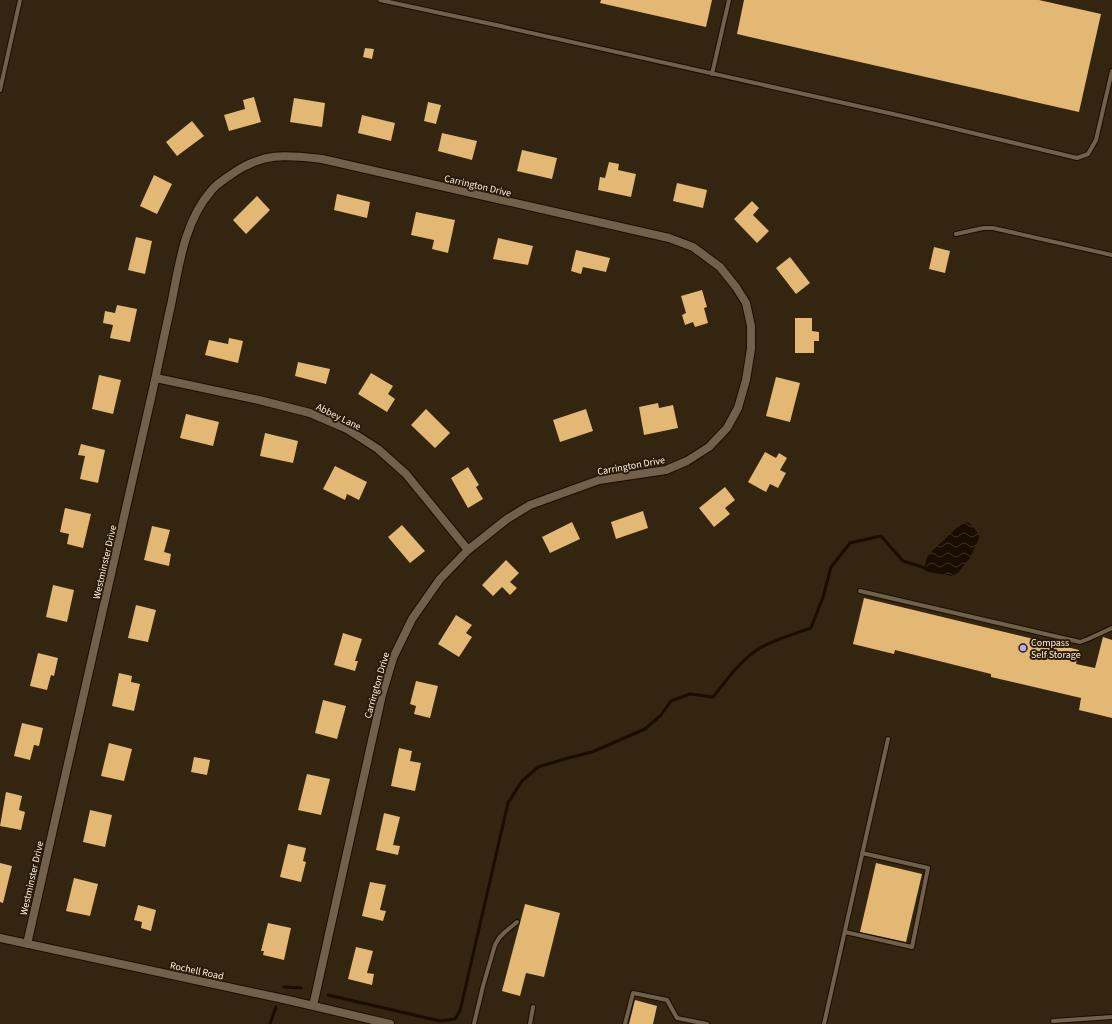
<svg xmlns="http://www.w3.org/2000/svg" width="1112" height="1024" viewBox="0 0 1112 1024" font-family="'Source Sans 3',sans-serif">
  <style>
    .water { fill: url(#water-waves) }
    .lines { fill: none; stroke-linecap: round; stroke-linejoin: round }
    .stream { stroke: #190d00; stroke-width: 3 }
    .building { fill: #e3b874 }
    .service-casing { stroke: #1a0e00; stroke-width: 6 }
    .minor-casing { stroke: #1a0e00; stroke-width: 10 }
    .service { stroke: #71614a; stroke-width: 4 }
    .minor { stroke: #71614a; stroke-width: 8 }
    .poi-dot { fill: #b4acf9; stroke: #291b05; stroke-width: 1.5 }
    .labels { text-anchor: middle; stroke-width: 4; stroke-linejoin: round; paint-order: stroke }
    .street-label { font-size: 10px; fill: #fdf3e6; stroke: #291b05 }
    .poi-label { font-size: 10px; fill: #fdf3e6; stroke: #291b05; text-anchor: start }
  </style>
  <defs>
    <pattern id="water-waves" width="16" height="10" patternUnits="userSpaceOnUse"><rect width="16" height="10" fill="#190d00"/><path d="M0 5q4-4 8 0t8 0" fill="none" stroke="#3b3125"/></pattern>
  </defs>
  <rect width="100%" height="100%" fill="#33250f"/>
  <path class="water" d="M965 522 969 523 975 529 979 536 978 541 969 559 958 573 951 576C942 573 933 575 924 570L927 557 932 551 961 524Z"/>
  <g class="lines">
    <path class="stream" d="M284 987 301 988
      M328 995 440 1021 455 1019 460 1011 508 803 522 781 538 767 568 758 592 752 645 729 661 715 671 701 690 694 713 697C727 680 740 660 760 648 776 639 794 634 811 628L823 597 831 567 850 543 881 536 903 561 929 569
      M270 1024 276 1007"/>
  </g>
  <path class="building" d="M601 0H712L706 27 600 3Z
    M744 0H1039L1101 14 1079 112 737 34Z
    M365 48 374 49 372 59 363 57Z
    M254 97 261 122 229 131 224 115 245 109 243 100Z
    M294 98 325 103 322 127 290 122Z
    M428 102 441 105 436 124 424 121Z
    M362 115 395 123 391 141 358 133Z
    M192 121 204 136 177 156 166 142Z
    M442 133 477 141 472 160 438 151Z
    M522 150 557 158 552 179 517 171Z
    M609 162 619 164 618 170 636 174 631 197 598 190 600 177 605 178Z
    M154 175 172 184 157 214 140 206Z
    M677 183 707 190 703 208 673 201Z
    M337 194 370 202 367 218 334 210Z
    M257 196 270 210 246 234 233 220Z
    M752 201 759 208 753 215 769 231 757 243 734 219Z
    M416 212 455 220 448 253 432 249 434 240 411 235Z
    M136 237 152 241 145 274 128 270Z
    M498 238 533 246 528 265 493 259Z
    M934 247 950 251 945 273 929 269Z
    M576 250 610 258 606 272 583 267 581 274 571 271Z
    M790 257 810 283 796 294 776 268Z
    M702 290 707 307 704 308 708 323 695 327 693 322 685 325 682 315 686 313 681 296Z
    M117 305 137 309 130 342 110 338 113 325 103 323 105 311 115 313Z
    M795 318H812V331L819 332V341H814V353H795Z
    M229 338 243 341 238 363 205 355 209 340 228 344Z
    M298 362 330 369 326 384 295 376Z
    M371 373 393 386 388 394 395 399 387 412 358 394Z
    M99 375 121 380 113 414 92 409Z
    M776 377 800 383 790 422 766 416Z
    M658 403 659 408 673 405 678 428 644 435 639 407Z
    M426 409 450 433 435 448 411 425Z
    M586 409 593 431 560 442 553 420Z
    M186 414 219 422 213 446 180 438Z
    M265 433 298 441 293 463 260 456Z
    M81 444 105 450 98 483 80 479 85 456 78 455Z
    M765 452 776 458 779 453 787 458 780 470 786 473 778 488 770 484 766 492 748 482Z
    M335 466 367 482 359 500 347 494 345 500 323 489Z
    M468 467 479 485 476 487 483 499 468 508 451 478Z
    M725 487 735 500 725 508 730 514 714 527 699 508Z
    M65 508 91 514 83 548 67 544 69 534 60 532Z
    M643 511 648 528 616 539 611 522Z
    M572 522 580 539 550 553 542 537Z
    M402 525 425 551 410 563 388 537Z
    M152 526 170 530 164 552 171 554 169 566 144 560Z
    M506 560 519 573 510 582 517 588 510 595 502 587 493 596 482 585Z
    M53 585 74 590 67 622 46 617Z
    M864 598 1079 650 1076 664 1095 668 1103 637 1112 640V718L1079 710 1081 698 991 677V674L895 650 894 654 853 644Z
    M136 605 156 610 148 642 128 638Z
    M456 615 472 625 466 633 472 637 459 657 438 644Z
    M343 633 362 639 355 661H358L355 671 334 665Z
    M38 653 58 658 54 676 51 675 47 690 30 686Z
    M119 673 132 676 131 682 140 684 134 711 112 706Z
    M416 681 438 686 430 718 414 714 416 706 410 704Z
    M323 700 346 706 337 739 315 733Z
    M22 723 43 728 39 746 34 745 30 760 14 756Z
    M109 743 132 749 124 781 101 776Z
    M399 748 412 751 410 761 421 763 415 791 391 786Z
    M194 757 210 760 207 775 191 772Z
    M307 774 330 779 321 815 298 810Z
    M6 792 22 796 19 810 25 812 21 830 0 826Z
    M90 810 112 815 105 847 83 842Z
    M384 813 400 817 393 845 400 846 398 855 376 850Z
    M288 844 306 848 303 861 306 862 301 882 280 877Z
    M0 863 12 866 3 903 0 902Z
    M876 863 922 874 906 942 860 932Z
    M74 878 98 884 90 916 66 911Z
    M370 882 386 885 380 910 386 911 383 921 362 916Z
    M525 904 560 913 544 977 526 973 520 996 502 991Z
    M138 905 156 910 151 931 141 928 142 922 134 920Z
    M268 923 291 928 284 960 263 955 264 951H261Z
    M356 947 373 951 367 973 374 974 372 985 348 979Z
    M635 1000 657 1006 653 1024H629Z"/>
  <g class="lines">
    <defs>
      <path id="service" d="M380 0 496 25 902 116 1077 158 1088 154 1096 140 1112 71
        M712 74 729 0
        M0 90 20 0
        M956 234 983 228H993L1112 255
        M860 591 1080 642 1088 639 1112 628
        M845 932 912 947 928 868 862 853
        M1053 1021 1112 1017
        M474 1024 483 986 495 945 499 938 505 932 517 922
        M530 1024 533 1007
        M625 1024 633 993 667 1000 677 1018 707 1024
        M824 1024 888 739"/>
      <path id="minor" d="M156 378 259 400 310 413 347 429 378 449 406 474 468 550
        M0 938 288 1000 390 1024
        M27 944C68 762 110 580 151 398 158 367 164 336 171 305 179 266 184 222 211 191 216 184 225 179 232 174 263 152 286 155 322 159L669 238 693 247 720 267 736 287 746 303 751 326V349L746 380 738 408 727 428 709 447 687 461 666 470 599 480 530 505 507 519 468 550 440 579 412 619 393 658 382 695 313 1006"/>
    </defs>
    <use href="#service" class="service-casing"/>
    <use href="#minor" class="minor-casing"/>
    <use href="#service" class="service"/>
    <use href="#minor" class="minor"/>
  </g>
  <circle class="poi-dot" cx="1023" cy="648" r="4"/>
  <g class="labels">
    <g class="street-label">
      <text transform="translate(478 185) rotate(13)" y="4">Carrington Drive</text>
      <text transform="translate(339 416) rotate(26)" y="4">Abbey Lane</text>
      <text transform="translate(631 465) rotate(-10)" y="4">Carrington Drive</text>
      <text transform="translate(104 562) rotate(-77)" y="4">Westminster Drive</text>
      <text transform="translate(376 685) rotate(-74)" y="4">Carrington Drive</text>
      <text transform="translate(31 878) rotate(-77)" y="4">Westminster Drive</text>
      <text transform="translate(197 970) rotate(12)" y="4">Rochell Road</text>
    </g>
    <g class="poi-label">
      <text x="1031" y="646">Compass<tspan x="1031" dy="12">Self Storage</tspan></text>
    </g>
  </g>
</svg>
